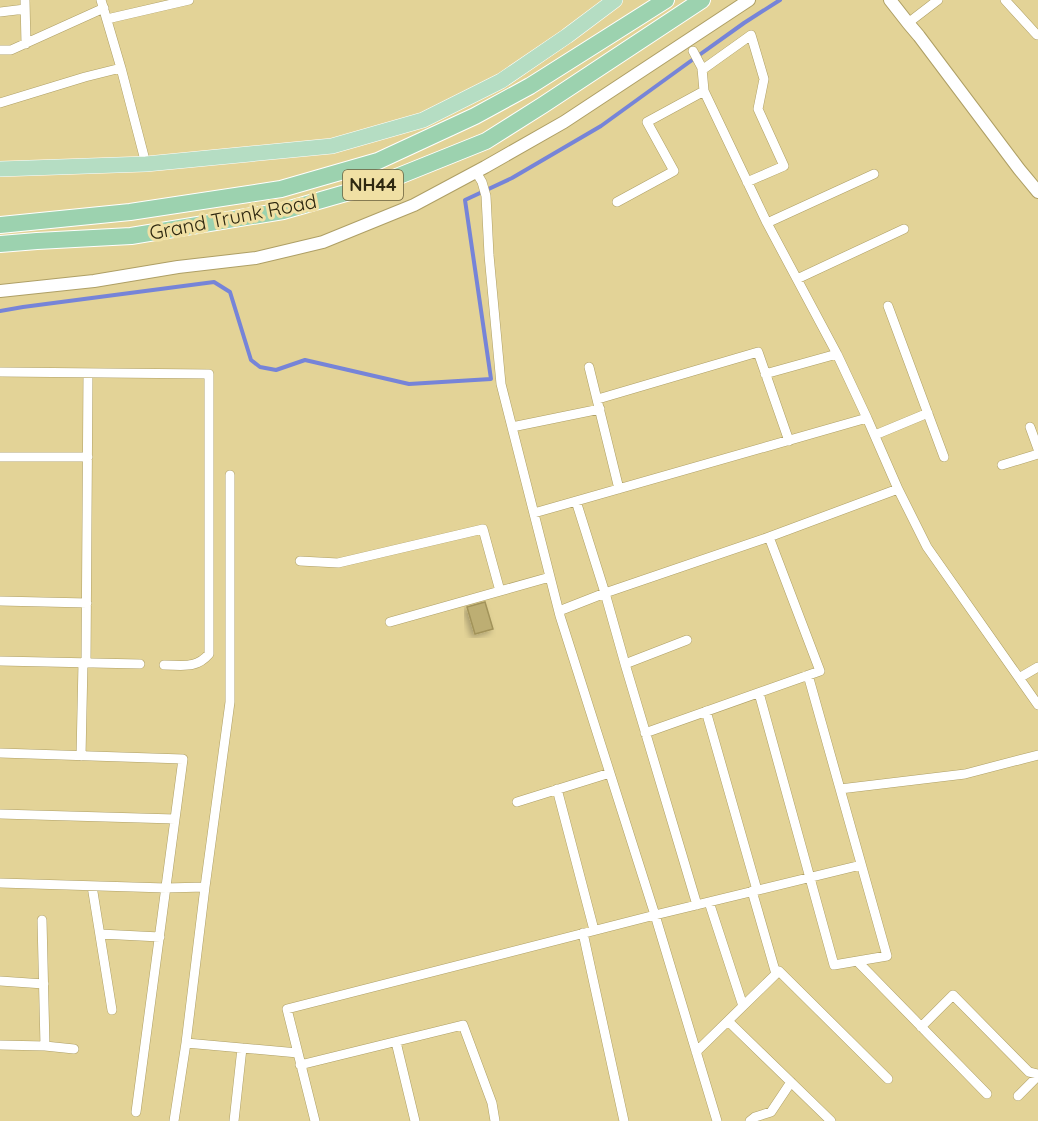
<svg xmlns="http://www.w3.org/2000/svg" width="1038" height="1121" viewBox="0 0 1038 1121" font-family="Quicksand,sans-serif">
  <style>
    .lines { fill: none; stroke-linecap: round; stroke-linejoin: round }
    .stream { stroke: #7684d8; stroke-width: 4 }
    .building { fill: #bdae73; stroke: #a2935a; stroke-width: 1.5; filter: url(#shadow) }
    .minor-casing { stroke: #ae9f65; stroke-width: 10 }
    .tertiary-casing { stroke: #ae9f65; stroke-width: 14 }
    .primary-casing { stroke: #fff; stroke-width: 16 }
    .trunk-casing { stroke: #fff; stroke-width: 18 }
    .minor { stroke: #fff; stroke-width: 9 }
    .tertiary { stroke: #fff; stroke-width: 12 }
    .primary { stroke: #b5ddc3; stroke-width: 15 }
    .trunk { stroke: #9cd2af; stroke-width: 16 }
    .labels { text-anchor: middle; stroke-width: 6; stroke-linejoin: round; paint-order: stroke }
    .shield { fill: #f0e0a4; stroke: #685f3c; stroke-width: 1.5 }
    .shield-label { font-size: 18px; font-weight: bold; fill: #2e2810 }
    .street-label { font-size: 20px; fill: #2e2810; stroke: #f0e0a4 }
  </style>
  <defs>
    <filter id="shadow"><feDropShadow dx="-3" dy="3" stdDeviation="3" flood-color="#0004"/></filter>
  </defs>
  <rect width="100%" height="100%" fill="#e3d397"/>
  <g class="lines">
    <path class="stream" d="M0 311 23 307 214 282 230 292 251 360 260 367 276 370 305 360 409 384 491 379 465 200 512 178 601 126 688 63 744 23 780 0"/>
  </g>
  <path class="building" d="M485 602 493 629 475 634 467 607Z"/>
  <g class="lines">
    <defs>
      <path id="minor" d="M25 0 26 44
        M101 0 121 68 146 164
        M1005 0 1037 35 1038 34
        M0 12 25 9
        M107 19 189 0
        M908 23 938 0
        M0 50H11L104 8
        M693 51 702 68 704 91 767 223 837 354 867 418 898 489 927 547 1038 705
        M702 70 751 35 764 79 758 109 784 166 747 182
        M0 103 85 77 121 68
        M476 172 482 182 486 196 489 255 501 384 560 616 655 915 717 1121
        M617 202 674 171 647 122 704 91
        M767 223 874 174
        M797 279 904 229
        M888 306 944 457
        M589 367 619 489
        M0 372 209 374V654C196 669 183 665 164 665
        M765 374 837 354
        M598 399 758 352 789 441
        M512 427 600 409
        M1030 427 1038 449
        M875 435 928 413
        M0 457H88
        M1002 465 1038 454
        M576 501 605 593 625 664 697 905
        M534 513 867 418
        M300 561 338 563 483 529 500 591
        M0 601 87 603
        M559 611 605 593 769 537 898 489
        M390 622 550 577
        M0 661 140 664
        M86 663 88 373
        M625 664 687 640
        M1019 678 1038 667
        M759 693 834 965 887 956 808 675
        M706 711 757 890
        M645 733 820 671 769 537
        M0 753 183 759 136 1112
        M81 756 83 663
        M557 789 594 930
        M840 789 965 774 1038 755
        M517 802 610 773
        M0 814 175 819
        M0 883 166 888 205 887
        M92 886 112 1010
        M752 891 776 974
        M709 902 743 1006
        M42 920 45 1046
        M583 933 624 1121
        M100 934 160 937
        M857 961 987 1094
        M0 981 44 984
        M728 1021 831 1121
        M921 1027 953 995 1029 1072 1038 1074
        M396 1042 415 1121
        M186 1043 298 1053
        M0 1045 45 1046 74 1049
        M696 1052 779 971 888 1079
        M300 1065 463 1025 492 1103 495 1121
        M1018 1096 1038 1076
        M174 1121 186 1043 205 887 230 702V475
        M234 1121 242 1048
        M315 1121 287 1009 655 915 861 865
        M750 1121 755 1117 771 1112 791 1082"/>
      <path id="tertiary" d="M890 0 908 23 919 36 1019 169 1038 192
        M0 291 94 281 178 267 256 258 323 242 414 205 485 167 564 122 749 0"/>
      <path id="primary" d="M0 169 146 164 332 146 423 120 501 81 567 36 615 0"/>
      <path id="trunk" d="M0 225 130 212 281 189 378 161 475 116 530 86 666 0
        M0 244 37 241 131 236 283 211 384 182 486 141 543 105 702 0"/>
    </defs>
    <use href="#minor" class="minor-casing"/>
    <use href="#tertiary" class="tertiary-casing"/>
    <use href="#primary" class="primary-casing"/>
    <use href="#trunk" class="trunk-casing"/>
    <use href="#minor" class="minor"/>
    <use href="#tertiary" class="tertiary"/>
    <use href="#primary" class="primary"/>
    <use href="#trunk" class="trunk"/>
  </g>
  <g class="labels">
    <rect class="shield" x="343" y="170" width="60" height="30" rx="4.5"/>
    <g class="shield-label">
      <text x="373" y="191">NH44</text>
    </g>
    <g class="street-label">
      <text transform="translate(233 217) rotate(-11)" y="7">Grand Trunk Road</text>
    </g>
  </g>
</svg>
